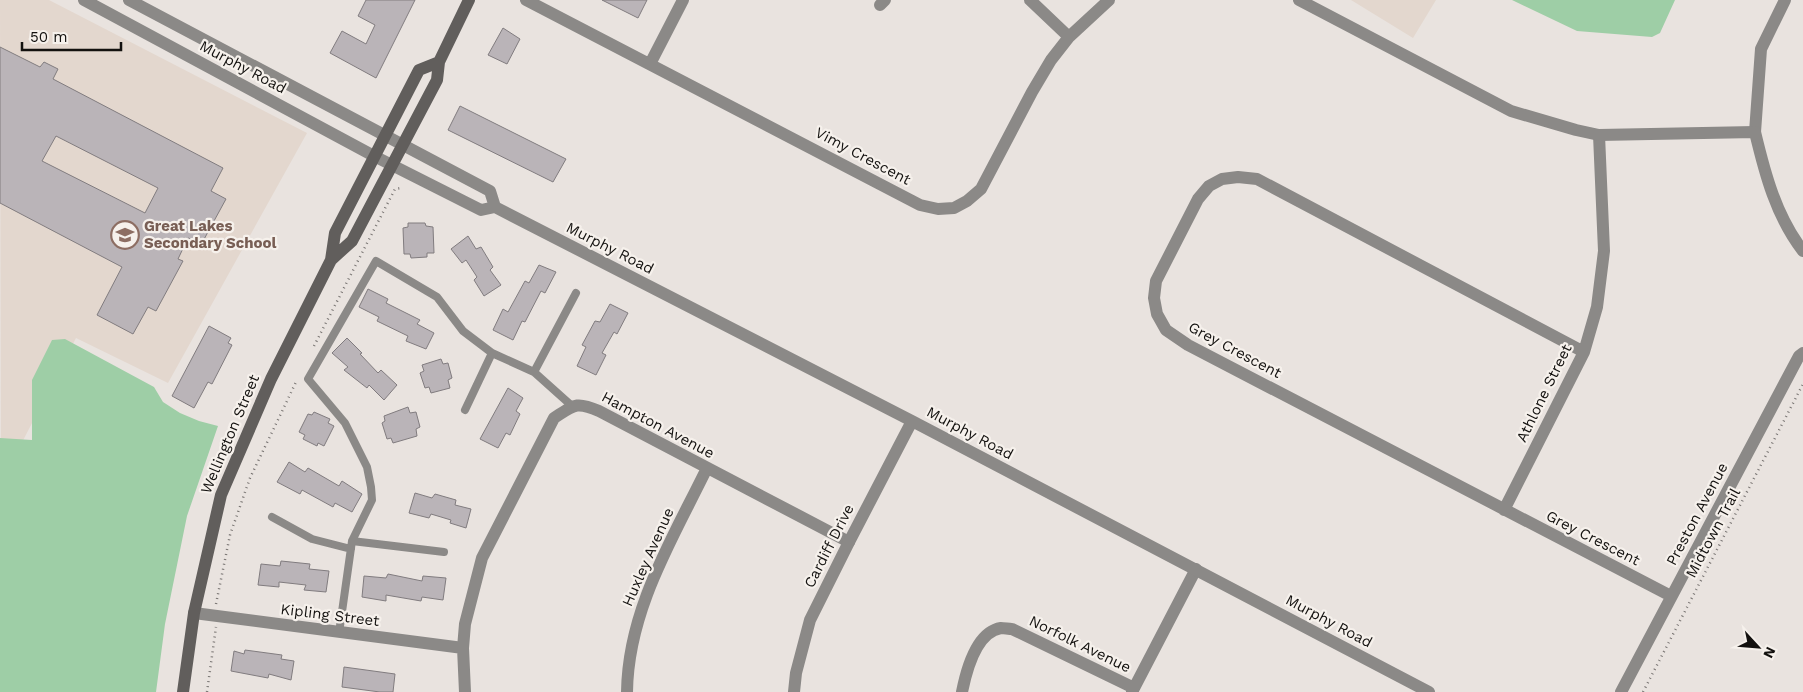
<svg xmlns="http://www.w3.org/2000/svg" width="1803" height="692" viewBox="0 0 1803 692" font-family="'Work Sans',sans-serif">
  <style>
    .built { fill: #e3d7ce }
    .green { fill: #9ecea6 }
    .building { fill: #bab4b8; stroke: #817c7f; fill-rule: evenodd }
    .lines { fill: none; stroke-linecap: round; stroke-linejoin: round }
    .path { stroke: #787472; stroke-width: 2.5; stroke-dasharray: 1 4; stroke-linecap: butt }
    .service { stroke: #8b8987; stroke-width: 8 }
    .minor { stroke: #8b8987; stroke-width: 12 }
    .tertiary { stroke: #8b8987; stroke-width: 12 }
    .secondary { stroke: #615e5c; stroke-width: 12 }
    .labels { text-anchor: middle; stroke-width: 4.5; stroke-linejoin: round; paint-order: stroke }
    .street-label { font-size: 15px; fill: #13110f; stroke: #f6f1ec }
    .education-label { font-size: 15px; font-weight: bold; fill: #785e54; stroke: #f6f1ec; text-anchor: start }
  </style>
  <rect width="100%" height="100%" fill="#e9e3df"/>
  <path class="built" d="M0 0H49L307 133 168 383 76 338 1 483Z
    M1351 0H1436L1413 38Z"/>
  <path class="green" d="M1512 0H1675L1660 33 1652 37 1577 31Z
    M65 339 154 387 163 402 180 413 199 421 218 426 187 516 165 624 156 692H0V438L32 440V380L52 340Z"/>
  <path class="building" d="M366 0H415L376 78 330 53 342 31 366 44 375 25 358 16Z
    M602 0H647L638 18Z
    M503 28 520 39 507 64 488 55Z
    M0 47 40 67 44 62 58 69 53 79 223 168 211 191 226 199 202 243 188 238 178 259 183 261 156 311 148 307 133 334 97 315 122 267 0 203ZM56 136 158 188 145 213 42 161Z
    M460 106 566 159 553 182 448 130Z
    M408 223H425L426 226 433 227 434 253H427V257L411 258 410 254H404L403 228 408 227Z
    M468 236 476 249 481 247 493 267 490 270 501 285 484 296 474 280 477 277 466 260 462 263 451 249Z
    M539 265 556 272 545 293 541 291 525 322 522 321 513 340 493 330 503 309 508 312 525 281 529 283Z
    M368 289 388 299 386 303 420 320 417 324 434 333 426 349 406 341 408 336 377 321 379 317 359 307Z
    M610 304 628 313 617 334 614 332 602 353 606 355 596 375 577 366 586 347 582 345 595 321 600 322Z
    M209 326 231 338 228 343 232 345 212 384 208 382 194 408 172 396Z
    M347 338 362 353 360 354 378 373 381 370 397 385 384 400 369 385 367 388 344 370 348 367 332 353Z
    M441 359 443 364 448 363 452 378 448 380 450 388 431 393 429 387 425 388 420 373 424 371 422 365Z
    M508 388 523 398 516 411 520 414 510 435 506 433 498 448 480 439Z
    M408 407 410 413 416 412 420 427 416 429 417 436 393 443 391 438 387 439 382 423 385 421 384 416Z
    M314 412 330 419 328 423 334 426 324 446 318 443 317 446 303 439 305 435 299 432 308 414 312 415Z
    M289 462 305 472 308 468 339 486 342 481 362 494 352 512 335 503 333 507 302 490 300 494 277 482Z
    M415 493 432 498 435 494 456 500 455 505 471 509 466 528 450 523 451 520 431 514 429 518 409 513Z
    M281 561 310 564 309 569 329 571 326 592 304 590 306 585 279 582V587L258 585 261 564 280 566Z
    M388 574 422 581 423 576 446 578 443 600 422 597 421 601 386 595V601L362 597 364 576 386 578Z
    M245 650 282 655 281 659 294 661 291 680 269 674 268 678 231 671 234 651 244 654Z
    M344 667 395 674 393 692H380L342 687Z"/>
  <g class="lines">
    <path class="path" d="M314 346 395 189 401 188
      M216 604 230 535 250 478 297 380
      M207 692 216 627
      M1643 692 1803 384"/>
    <path class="service" d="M534 372 576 293
      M465 410 492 353
      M272 517 312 539 351 549
      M352 541 444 552
      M339 633 352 541 372 500 371 487 367 467 345 423 308 379 376 261 437 297 463 331 492 353 534 372 572 406"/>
    <path class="minor" d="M526 0 920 205 938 209 954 208 967 201 981 189 1032 92 1051 60 1069 37 1109 0
      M1030 0 1069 37
      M880 5 885 0
      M650 64 683 0
      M1755 132 1761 49 1785 0
      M1584 352 1257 179 1238 177 1222 179 1209 186 1198 199 1156 281 1154 298 1157 314 1166 330 1188 345 1671 596
      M1504 510 1584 352 1597 307 1604 251 1599 135
      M194 613 463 648
      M465 692 463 648 465 624 482 558 554 418C574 405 576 401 599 411L849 542
      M627 692C628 610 672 540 707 468
      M962 692C966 672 976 632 1001 628 1004 628 1009 629 1012 629L1134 688
      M1132 692 1196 569
      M1621 692 1799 356 1803 353"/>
    <path class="tertiary" d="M84 0 374 156 481 210 495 207 912 421 1429 692
      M129 0 490 191 495 207
      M1299 0 1511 111 1576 130 1599 135 1755 132C1765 174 1776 216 1803 251
      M794 692 796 673 810 620 849 542 912 421"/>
    <path class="secondary" d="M331 260 352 241 437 80 439 62 469 0
      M183 692 194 613 221 495 271 379 331 260 335 233 419 70 439 62"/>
  </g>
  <defs>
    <symbol id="school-ring" viewBox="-11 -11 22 22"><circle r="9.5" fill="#f6f1ec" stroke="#8d6e63" stroke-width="1.5"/><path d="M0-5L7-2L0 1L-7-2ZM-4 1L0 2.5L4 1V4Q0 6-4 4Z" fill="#8d6e63"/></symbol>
  </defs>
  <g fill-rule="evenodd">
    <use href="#school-ring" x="109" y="219" width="32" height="32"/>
  </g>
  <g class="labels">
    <g class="street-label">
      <text transform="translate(243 67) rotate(28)" y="5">Murphy Road</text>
      <text transform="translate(863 156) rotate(28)" y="5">Vimy Crescent</text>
      <text transform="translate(610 248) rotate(27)" y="5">Murphy Road</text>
      <text transform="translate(1235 350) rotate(28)" y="5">Grey Crescent</text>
      <text transform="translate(1544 393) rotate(-64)" y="5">Athlone Street</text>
      <text transform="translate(658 425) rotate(28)" y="5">Hampton Avenue</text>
      <text transform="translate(970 433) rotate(28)" y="5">Murphy Road</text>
      <text transform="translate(230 434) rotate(-67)" y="5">Wellington Street</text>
      <text transform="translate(1697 514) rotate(-62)" y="5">Preston Avenue</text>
      <text transform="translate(1713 533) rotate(-62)" y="5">Midtown Trail</text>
      <text transform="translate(1593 538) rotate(27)" y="5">Grey Crescent</text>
      <text transform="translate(829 546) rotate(-63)" y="5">Cardiff Drive</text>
      <text transform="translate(648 557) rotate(-66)" y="5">Huxley Avenue</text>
      <text transform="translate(330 615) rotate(7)" y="5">Kipling Street</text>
      <text transform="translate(1329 621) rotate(28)" y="5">Murphy Road</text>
      <text transform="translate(1080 644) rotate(26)" y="5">Norfolk Avenue</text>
    </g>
    <g class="education-label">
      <text x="144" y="231">Great Lakes<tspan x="144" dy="17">Secondary School</tspan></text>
    </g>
  </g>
  <g transform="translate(1758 647) rotate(116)" stroke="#f6f1ec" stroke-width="4" paint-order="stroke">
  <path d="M0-4L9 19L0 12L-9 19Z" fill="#13110f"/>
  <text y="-8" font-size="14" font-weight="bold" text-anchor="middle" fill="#13110f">N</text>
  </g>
  <path d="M22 42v8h99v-8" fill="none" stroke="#13110f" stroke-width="2.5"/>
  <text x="30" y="42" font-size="15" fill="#13110f" stroke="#f6f1ec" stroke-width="4" paint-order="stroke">50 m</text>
</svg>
